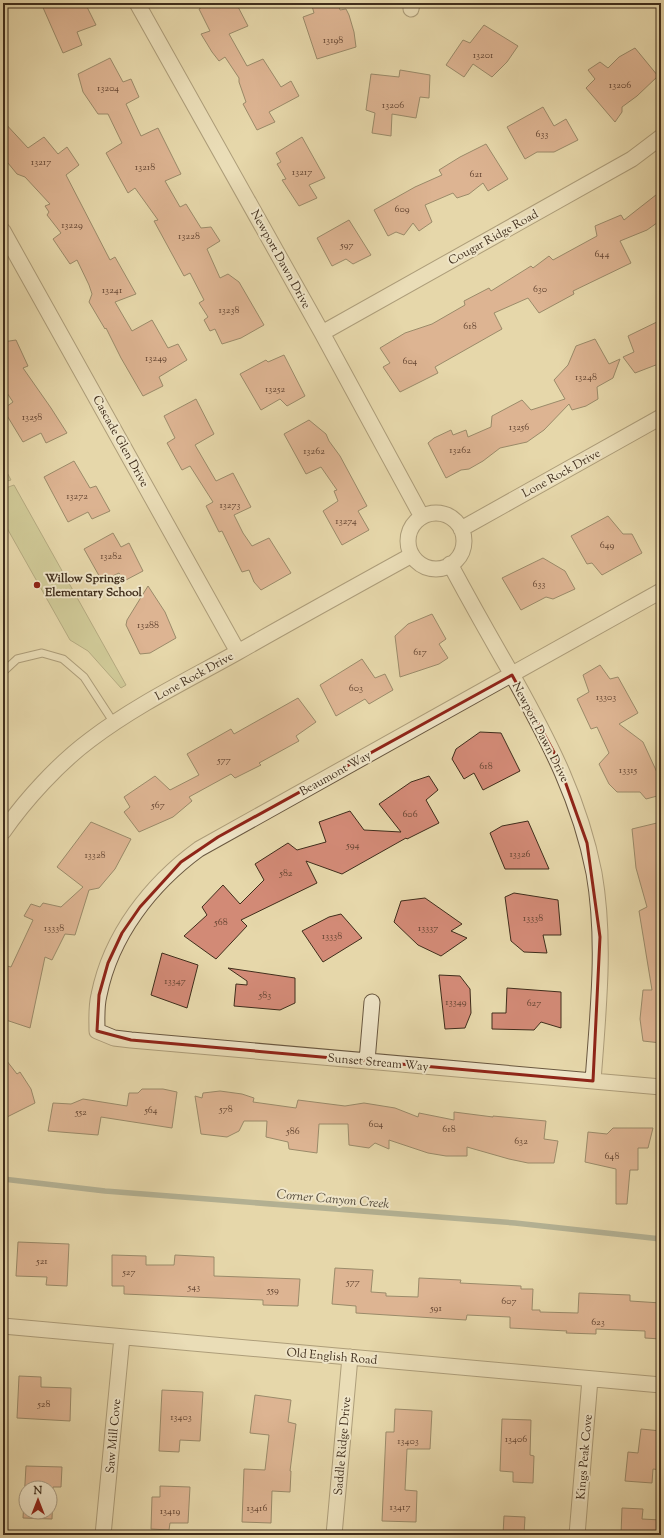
<svg xmlns="http://www.w3.org/2000/svg" width="664" height="1538" viewBox="0 0 664 1538" font-family="'Sorts Mill Goudy',serif">
  <style>
    .green { fill: #b8bd86; stroke: #7c7651 }
    .lines { fill: none; stroke-linecap: round; stroke-linejoin: round }
    .stream { stroke: #768077; stroke-width: 5.5 }
    .building { fill: #d28a76; stroke: #402e1c; fill-rule: evenodd }
    .service-casing { stroke: #6a5840; stroke-width: 9 }
    .minor-casing { stroke: #6a5840; stroke-width: 17 }
    .service { stroke: #efe5c8; stroke-width: 7 }
    .minor { stroke: #efe5c8; stroke-width: 15 }
    .marked { fill: none; stroke: #8f2418; stroke-width: 3; stroke-linejoin: round }
    .poi-dot { fill: #8f2418; stroke: #efe5c8; stroke-width: 1.5 }
    .labels { text-anchor: middle; stroke-width: 4; stroke-linejoin: round; paint-order: stroke }
    .number-label { font-size: 10px; fill: #644532 }
    .street-label { font-size: 12px; fill: #402e1c; stroke: #efe5c8 }
    .poi-label { font-size: 12px; font-weight: bold; fill: #402e1c; stroke: #efe5c8; text-anchor: start }
    .water-label { font-size: 13px; font-style: italic; fill: #52493a; stroke: #efe5c8 }
  </style>
  <rect width="100%" height="100%" fill="#e6d7aa"/>
  <filter id="stains"><feTurbulence type="fractalNoise" baseFrequency=".005" numOctaves="4"/><feColorMatrix values="0 0 0 0 .2 0 0 0 0 .09 0 0 0 0 .02 0 0 0 .5 -.17"/></filter>
  <radialGradient id="worn" r=".72"><stop offset=".6" stop-color="#630" stop-opacity="0"/><stop offset="1" stop-color="#630" stop-opacity=".3"/></radialGradient>
  <path class="green" d="M3 465 11 480 3 482Z
    M14 485 126 685 121 688 88 651 70 640 3 521V489Z"/>
  <g class="lines">
    <path class="stream" d="M3 1179 105 1191 515 1223 661 1239"/>
  </g>
  <path class="building" d="M41 3H85L96 25 77 32 82 45 63 53Z
    M209 3H236L248 26 229 34 247 66 263 59 281 87 291 81 299 96 269 112 275 122 257 130 243 104 246 102 239 82V78L225 57 219 61 212 52 201 34 210 31 199 9Z
    M320 3H338L340 10 346 9 349 15 354 32 356 47 317 59 303 17 314 13 312 6Z
    M484 25 518 46 507 62 492 77 473 64 464 77 446 65 463 40 470 43Z
    M635 48 658 76 637 96 622 107V112L615 122 586 88 595 79 588 70 600 62 608 68 619 57Z
    M110 58 123 82 131 79 139 97 126 104 141 136 158 128 181 174 165 181 180 207 186 204 201 228 211 227 220 241 207 249 220 278 228 274 239 282 264 325 241 338 222 344 215 329 210 331 204 320 208 317 199 303 204 300 190 273 184 276 154 221 158 220 135 188 128 193 106 153 122 143 108 114H98L83 92 78 74Z
    M400 70 430 75 429 98 420 97 416 118 392 114 391 136 372 133 375 113 366 110 371 74 399 77Z
    M543 107 554 126 566 119 578 140 554 152H537L525 159 507 127Z
    M3 121 28 148 44 137 58 154 67 147 79 165 66 175 110 260 115 257 136 294 115 302 132 331 152 320 168 348 178 344 187 360 159 377 163 386 143 396 121 358 106 328 105 329 89 302 92 294 89 285 77 260 70 264 53 239 61 233 47 215 49 212 45 206 50 204 25 177 17 174 3 157Z
    M302 137 325 178 309 185 317 198 299 206 282 180 286 179 277 164 281 162 276 153Z
    M486 144 508 179 488 191 483 183 469 194 457 198 453 193 425 205 432 222 419 231 413 223 404 235 396 232 388 236 374 210 415 187 442 175 439 170 460 157Z
    M661 191V220L647 230 620 241 631 263 573 291 574 294 539 313 528 298 494 313 502 329 435 367 438 373 400 392 383 367 390 363 380 348 405 333 432 324 465 305 464 301 489 288 491 291 531 266 533 268 549 256 553 260 597 236 595 226 621 215 624 220Z
    M349 220 371 255 353 264 346 259 332 266 317 238Z
    M661 320V363L635 373 623 357 634 352 628 336Z
    M595 339 609 364 620 359 613 378 597 387 598 399 586 406 572 410 569 404 544 430 527 442 500 448 483 461 469 469 461 470 446 478 428 443 434 438 451 430 453 435 466 430 468 437 491 427 492 416 522 400 531 410 565 399 554 380 568 365 576 346Z
    M16 340 28 366 23 368 51 408 67 433 46 443 41 433 23 442 3 409 13 402 3 387V342Z
    M284 355 305 396 287 406 280 399 261 410 240 374 266 360 268 362Z
    M196 399 214 434 195 445 216 481 233 473 251 507 234 515 243 533 252 546 269 538 291 573 261 590 254 582 249 570 242 572 222 531 219 532 206 506 213 502 190 466 182 470 167 443 175 438 164 416Z
    M309 420 326 434 329 441 340 456 367 506 358 511 369 530 342 545 323 511 338 501 334 491 337 490 321 467 306 474 284 434Z
    M74 461 90 488 96 486 110 511 92 519 88 512 68 522 44 477Z
    M608 516 623 534H632L642 553 602 575 592 563 587 564 571 536Z
    M113 533 121 547 129 543 143 571 124 581 119 573 102 581 84 549Z
    M543 558 565 571 575 589 553 599 546 597 521 610 502 578Z
    M148 586 165 612 176 638 150 653 140 654 126 625 127 620Z
    M432 614 446 639 439 644 448 658 439 664 400 677 395 636 408 624Z
    M362 659 375 678 385 674 393 690 369 704 365 699 336 716 320 685Z
    M600 665 610 679 618 677 638 713 619 724 643 742 661 781V795L646 799 640 792H617L609 784 599 764 609 753 597 727 591 729 577 699 589 692 583 675Z
    M298 698 316 722 296 736 299 741 259 763 261 765 235 778 231 774 189 797 192 801 173 817 139 832 124 812 130 807 124 797 155 776 170 790 199 775 187 754 231 729 234 734Z
    M480 732 501 733 520 771 483 790 474 773 464 779 452 759 456 749Z
    M429 776 438 790 426 800 439 823 407 839 406 838 342 874 306 861 317 883 241 920 247 926 216 959 184 936 207 915 202 907 223 885 240 904 264 880 255 864 288 843 297 850 326 842 319 822 350 811 364 830 401 832 379 804 411 782Z
    M528 821 549 869H505L490 833 502 826Z
    M91 822 131 839 115 869 99 888 89 890 75 935 65 934 52 960 45 957 30 1028 3 1019V965L11 967 33 920 24 916 31 904 40 907 43 903 61 907 83 887 57 867Z
    M661 822V1043L643 1041 640 1019 643 990H652L639 911 647 907 636 868 632 829Z
    M514 893 558 900 561 935H543L547 953 524 952 511 941 505 897Z
    M425 898 462 924 451 931 467 938 441 956 418 945 394 922 401 901Z
    M341 914 362 938 323 962 302 931 329 917Z
    M162 953 198 965 187 1008 151 995Z
    M228 968 295 978V1003L280 1010 234 1006 236 984 247 985V981Z
    M439 975 460 976 470 989 471 1013 465 1028 445 1029Z
    M507 988 561 992V1028L541 1022 534 1030 492 1029V1013H506Z
    M3 1056 17 1074 20 1072 31 1089 35 1103 3 1119Z
    M142 1089H163L177 1092 172 1128 101 1117 98 1135 48 1131 53 1103 71 1104 83 1099 127 1106 129 1093H138Z
    M220 1091 242 1094 254 1098 253 1102 296 1108 298 1100 345 1106 364 1103 395 1108 418 1117 419 1113 454 1120V1112L493 1117V1116L546 1121 544 1139 558 1141 554 1163H528L509 1159 467 1147V1156H446L428 1153 389 1140V1149L375 1143 369 1148 349 1145 348 1124H319L317 1153 289 1149 288 1142 266 1137 267 1121H244L239 1131 227 1137 201 1134 195 1096 202 1098 203 1093Z
    M613 1128H653L648 1148H638V1170H630L627 1204H616V1169L585 1162 588 1132 607 1134Z
    M18 1242 69 1244 67 1286 46 1285 47 1277 16 1276Z
    M112 1255 146 1256V1265H174L175 1255 214 1257V1276L300 1279 298 1306 263 1305V1300L124 1294V1286H112Z
    M335 1268 373 1270 371 1292 386 1293V1296L418 1297 419 1278 461 1280 460 1283 521 1286V1289H533L532 1310H540V1312L578 1313 579 1293 630 1295V1301L661 1303V1339L645 1338V1331L596 1329V1334L566 1333 567 1331 510 1328V1317L467 1315 466 1320 356 1313V1306L332 1304Z
    M19 1376 41 1377V1387L71 1388 70 1421 17 1418Z
    M162 1390 203 1392 200 1441 180 1440 179 1452 159 1451Z
    M255 1395 291 1400 288 1422 296 1424 290 1471H291L290 1492 272 1491 271 1523 242 1522 244 1469 265 1470 269 1435 250 1433Z
    M395 1409 432 1411 430 1449H407L405 1490 417 1491 416 1522 382 1521 386 1432H394Z
    M502 1419 531 1420 530 1455 534 1456 533 1483 513 1482V1472L500 1471Z
    M641 1429 661 1431V1470L653 1469 652 1483 625 1481 628 1452 638 1453Z
    M26 1466 62 1467 61 1487H53L52 1519 23 1518ZM26 1488H50V1512H26Z
    M160 1486 190 1487 188 1523H170L169 1530 151 1529 152 1497H160Z
    M622 1508 643 1509 642 1519 661 1520V1535H621Z
    M504 1516 525 1517 524 1535H503Z"/>
  <g class="lines">
    <defs>
      <path id="service" d="M3 672 17 659 42 653 63 659 84 677 114 723"/>
      <path id="minor" d="M137 3 322 333 422 517
        M411 9 412 3
        M3 231 238 652
        M322 333 632 159 661 137
        M408 541a28 28 0 1 1 56 0a28 28 0 1 1-56 0Z
        M461 529 661 417
        M450 564C471 603 493 642 515 680 550 743 580 801 594 873 606 941 598 1012 593 1081
        M661 591 199 849C151 884 111 935 99 995 96 1007 97 1019 97 1031L114 1038 131 1040 661 1087
        M3 832C25 800 59 763 90 740 136 705 188 680 238 652 296 619 354 587 412 555
        M367 1061 372 1002
        M3 1326 661 1385
        M103 1535 122 1337
        M334 1535 350 1357
        M577 1535 590 1379"/>
    </defs>
    <use href="#service" class="service-casing"/>
    <use href="#minor" class="minor-casing"/>
    <use href="#service" class="service"/>
    <use href="#minor" class="minor"/>
  </g>
  <path d="M0 0H664V1538H0ZM512 675 556 756 587 843 600 937 593 1081 131 1040 97 1031 99 995 108 963 122 933 140 907 181 862 218 837Z" fill="#e6d7aa" fill-opacity=".55" fill-rule="evenodd"/>
  <path class="marked" d="M512 675 556 756 587 843 600 937 593 1081 131 1040 97 1031 99 995 108 963 122 933 140 907 181 862 218 837Z"/>
  <circle class="poi-dot" cx="37" cy="585" r="4"/>
  <g class="labels">
    <g class="number-label">
      <text x="333" y="43">13198</text>
      <text x="483" y="58">13201</text>
      <text x="620" y="88">13206</text>
      <text x="108" y="91">13204</text>
      <text x="393" y="108">13206</text>
      <text x="542" y="137">633</text>
      <text x="41" y="165">13217</text>
      <text x="145" y="170">13218</text>
      <text x="302" y="175">13217</text>
      <text x="476" y="177">621</text>
      <text x="402" y="212">609</text>
      <text x="72" y="228">13229</text>
      <text x="189" y="239">13228</text>
      <text x="347" y="248">597</text>
      <text x="602" y="257">644</text>
      <text x="540" y="292">630</text>
      <text x="112" y="293">13241</text>
      <text x="229" y="313">13238</text>
      <text x="470" y="329">618</text>
      <text x="156" y="361">13249</text>
      <text x="410" y="364">604</text>
      <text x="586" y="380">13248</text>
      <text x="275" y="392">13252</text>
      <text x="32" y="420">13258</text>
      <text x="519" y="430">13256</text>
      <text x="460" y="453">13262</text>
      <text x="314" y="454">13262</text>
      <text x="77" y="499">13272</text>
      <text x="230" y="508">13273</text>
      <text x="346" y="524">13274</text>
      <text x="607" y="548">649</text>
      <text x="111" y="559">13282</text>
      <text x="539" y="587">633</text>
      <text x="148" y="628">13288</text>
      <text x="420" y="655">617</text>
      <text x="356" y="691">603</text>
      <text x="606" y="700">13303</text>
      <text x="224" y="763">577</text>
      <text x="486" y="769">618</text>
      <text x="628" y="773">13315</text>
      <text x="158" y="808">567</text>
      <text x="410" y="817">606</text>
      <text x="353" y="848">594</text>
      <text x="520" y="857">13326</text>
      <text x="95" y="858">13328</text>
      <text x="286" y="876">582</text>
      <text x="533" y="921">13338</text>
      <text x="221" y="925">568</text>
      <text x="54" y="931">13338</text>
      <text x="428" y="931">13337</text>
      <text x="332" y="939">13338</text>
      <text x="175" y="984">13347</text>
      <text x="265" y="998">583</text>
      <text x="456" y="1005">13349</text>
      <text x="534" y="1006">627</text>
      <text x="226" y="1112">578</text>
      <text x="151" y="1113">564</text>
      <text x="81" y="1115">552</text>
      <text x="376" y="1127">604</text>
      <text x="449" y="1132">618</text>
      <text x="293" y="1134">586</text>
      <text x="521" y="1144">632</text>
      <text x="612" y="1159">648</text>
      <text x="42" y="1264">521</text>
      <text x="129" y="1275">527</text>
      <text x="353" y="1285">577</text>
      <text x="194" y="1290">543</text>
      <text x="273" y="1293">559</text>
      <text x="509" y="1304">607</text>
      <text x="436" y="1311">591</text>
      <text x="598" y="1325">623</text>
      <text x="44" y="1407">528</text>
      <text x="181" y="1420">13403</text>
      <text x="516" y="1442">13406</text>
      <text x="408" y="1444">13403</text>
      <text x="400" y="1510">13417</text>
      <text x="257" y="1511">13416</text>
      <text x="170" y="1514">13419</text>
    </g>
    <g class="street-label">
      <text transform="translate(493 237) rotate(-29)" y="4">Cougar Ridge Road</text>
      <text transform="translate(281 259) rotate(61)" y="4">Newport Dawn Drive</text>
      <text transform="translate(121 441) rotate(61)" y="4">Cascade Glen Drive</text>
      <text transform="translate(561 473) rotate(-29)" y="4">Lone Rock Drive</text>
      <text transform="translate(194 676) rotate(-29)" y="4">Lone Rock Drive</text>
      <text transform="translate(541 732) rotate(63)" y="4">Newport Dawn Drive</text>
      <text transform="translate(335 773) rotate(-29)" y="4">Beaumont Way</text>
      <text transform="translate(378 1062) rotate(5)" y="4">Sunset Stream Way</text>
      <text transform="translate(332 1356) rotate(5)" y="4">Old English Road</text>
      <text transform="translate(113 1436) rotate(-85)" y="4">Saw Mill Cove</text>
      <text transform="translate(342 1446) rotate(-85)" y="4">Saddle Ridge Drive</text>
      <text transform="translate(584 1457) rotate(-85)" y="4">Kings Peak Cove</text>
    </g>
    <g class="poi-label">
      <text x="45" y="582">Willow Springs<tspan x="45" dy="14">Elementary School</tspan></text>
    </g>
    <g class="water-label">
      <text transform="translate(333 1198) rotate(5)" y="5">Corner Canyon Creek</text>
    </g>
  </g>
  <rect width="664" height="1538" fill="none" stroke="#e6d7aa" stroke-width="16"/>
  <rect x="4" y="4" width="656" height="1530" fill="none" stroke="#402e1c" stroke-width="2"/>
  <rect x="8" y="8" width="648" height="1522" fill="none" stroke="#402e1c"/>
  <g transform="translate(38 1500)"><circle r="19" fill="#efe5c8" stroke="#a99c83"/>
  <path d="M0-3L7 15L0 10L-7 15Z" fill="#8f2418"/>
  <text y="-6" font-size="11" font-weight="bold" text-anchor="middle" fill="#402e1c">N</text>
  </g>
  <rect width="100%" height="100%" filter="url(#stains)"/>
  <rect width="100%" height="100%" fill="url(#worn)"/>
</svg>
